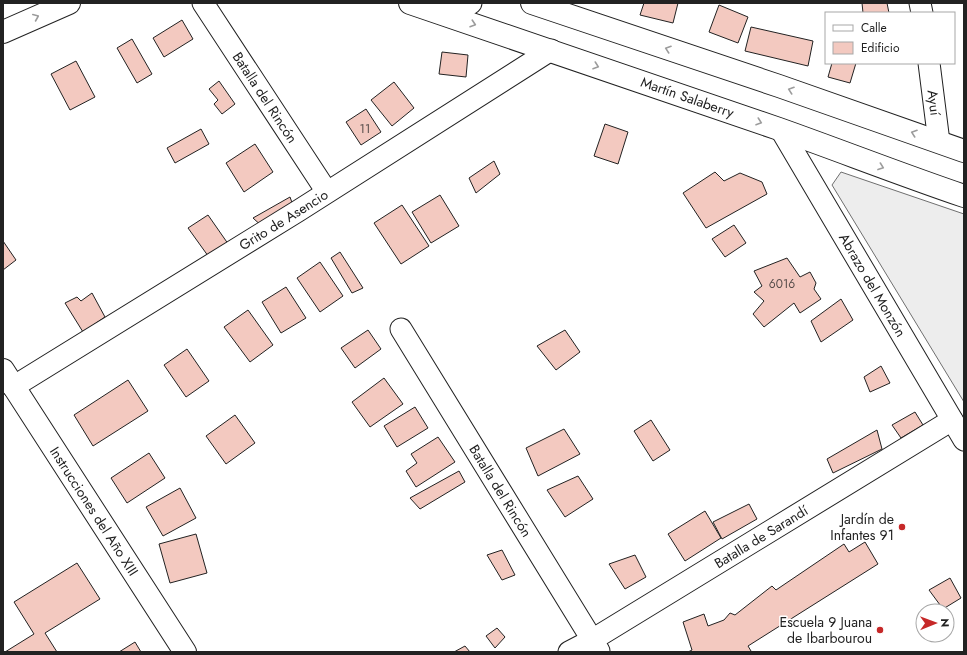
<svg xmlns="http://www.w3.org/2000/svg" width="967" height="655" viewBox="0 0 967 655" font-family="Jost,sans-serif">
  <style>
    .parking { fill: #ededed; stroke: #6f6f6f }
    .building { fill: #f3c9c0; stroke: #222 }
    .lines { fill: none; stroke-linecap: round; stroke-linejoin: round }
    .minor-casing { stroke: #222; stroke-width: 23 }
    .tertiary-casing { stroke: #222; stroke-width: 24 }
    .minor { stroke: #fff; stroke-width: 21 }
    .tertiary { stroke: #fff; stroke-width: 22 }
    .oneway { stroke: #9c9c9c }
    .poi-dot { fill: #c62828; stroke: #fff; stroke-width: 1.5 }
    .labels { text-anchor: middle; stroke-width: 3; stroke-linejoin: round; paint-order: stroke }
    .number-label { font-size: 12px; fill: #564c4a }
    .street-label { font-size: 14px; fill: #222; stroke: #fff }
    .poi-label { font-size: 14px; fill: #222; stroke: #fff; text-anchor: end }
  </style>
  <rect width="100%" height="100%" fill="#fff"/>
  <path class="parking" d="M841 172 964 214V402L832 185Z"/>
  <path class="building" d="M644 3H678L673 23 640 15Z
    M862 3H887L889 13H863Z
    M719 5 748 17 738 43 709 32Z
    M182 20 193 39 164 57 153 38Z
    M751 27 813 41 808 66 745 51Z
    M132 39 152 74 137 83 117 48Z
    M442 52 468 55 466 77 439 74Z
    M76 61 95 97 70 110 51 74Z
    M832 63H856L850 83 828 77Z
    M219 81 235 104 222 114 214 104 218 100 209 89Z
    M394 82 414 108 392 126 371 100Z
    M366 109 381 132 361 145 346 122Z
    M605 124 628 132 618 164 594 156Z
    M201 129 209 144 175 163 167 148Z
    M255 144 273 172 244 192 226 163Z
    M494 161 500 174 476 193 469 178Z
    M715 172 724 181 740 173 762 182 767 194 706 228 683 193Z
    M440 195 459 226 431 243 412 212Z
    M290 197 295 211 265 229 253 218Z
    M402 205 429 246 401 264 374 223Z
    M208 215 231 248 211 260 188 228Z
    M734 225 746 243 725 257 712 239Z
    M3 241 16 260 3 270Z
    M340 252 363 288 352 293 331 258Z
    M787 258 800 277 810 272 816 283 814 289 821 299 800 313 794 303 764 327 753 314 764 301 754 292 762 286 754 271Z
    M320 262 343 296 320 312 297 278Z
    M286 287 306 318 281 333 262 302Z
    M92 293 105 317 83 332 65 303 77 297 81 301Z
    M841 299 853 320 821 342 811 321Z
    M248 310 273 345 250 362 224 327Z
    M368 330 381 349 355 368 341 348Z
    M565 330 580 352 556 370 537 346Z
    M187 349 209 381 186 397 164 365Z
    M881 366 890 383 870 392 864 377Z
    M384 378 403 404 370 427 352 402Z
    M128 380 148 411 93 446 74 415Z
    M415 407 428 428 397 447 384 426Z
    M915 412 923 425 901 438 892 425Z
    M235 415 255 443 226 464 206 436Z
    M651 420 670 450 653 461 634 431Z
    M564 429 580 454 538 476 526 448Z
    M877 430 882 449 833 473 827 459Z
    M438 437 455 462 416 487 406 471 417 463 411 454Z
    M149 453 165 478 127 503 111 478Z
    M459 471 465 482 420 509 410 498Z
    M578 476 593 499 565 517 547 490Z
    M180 488 196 518 163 536 146 507Z
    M749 504 757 519 722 539 713 522Z
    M705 511 721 538 685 561 668 534Z
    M196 534 207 573 170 583 159 544Z
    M865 542 878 564 748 646 751 651 750 652H688L692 650 683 622 704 614 708 626 724 620 730 613 735 615 772 586 776 590 844 544 849 552Z
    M502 550 515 575 502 580 487 555Z
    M635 555 646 577 625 589 609 564Z
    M77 563 100 599 45 633 57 652H5L34 634 14 602Z
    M950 578 961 598 943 609 929 590Z
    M497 628 505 637 495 648 486 636Z
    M135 642 141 652H119Z
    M465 646 470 652H454Z"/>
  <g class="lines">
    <defs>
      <g id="minor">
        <path id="s1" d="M203 3 327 192"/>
        <path d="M445 3C454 6 463 10 471 3"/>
        <path d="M920 3 922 13"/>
        <path id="s2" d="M929 63 939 142"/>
        <path id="s3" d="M781 130 964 440"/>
        <path id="s4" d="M401 329 599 651"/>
        <path id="s5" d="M13 387 298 211 551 50"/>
        <path id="s6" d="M569 652 592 640 952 420"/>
      </g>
      <g id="tertiary">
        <path id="s7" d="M410 3C533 44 656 86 779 129 841 151 902 175 964 196"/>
        <path d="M532 3 779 86 964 151"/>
        <path d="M3 32 69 3"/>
        <path id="s8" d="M3 370 185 652"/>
      </g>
    </defs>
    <use href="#minor" class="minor-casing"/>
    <use href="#tertiary" class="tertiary-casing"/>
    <use href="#minor" class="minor"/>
    <use href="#tertiary" class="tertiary"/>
  </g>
  <defs><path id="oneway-chevron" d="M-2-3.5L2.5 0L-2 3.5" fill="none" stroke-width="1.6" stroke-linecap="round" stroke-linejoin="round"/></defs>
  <g class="oneway">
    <use href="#oneway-chevron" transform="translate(36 17) rotate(-23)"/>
    <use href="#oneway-chevron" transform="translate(473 24) rotate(18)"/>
    <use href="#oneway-chevron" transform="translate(668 49) rotate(-161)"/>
    <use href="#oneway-chevron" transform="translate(596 66) rotate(19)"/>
    <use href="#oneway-chevron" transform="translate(791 90) rotate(-161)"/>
    <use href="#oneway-chevron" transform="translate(759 122) rotate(19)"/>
    <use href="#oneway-chevron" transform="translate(914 133) rotate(-161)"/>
    <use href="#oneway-chevron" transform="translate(881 167) rotate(20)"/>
  </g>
  <g class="poi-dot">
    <circle cx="902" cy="527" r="4"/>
    <circle cx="880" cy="630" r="4"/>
  </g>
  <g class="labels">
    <g class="number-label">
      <text x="365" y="133">11</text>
      <text x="782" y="288">6016</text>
    </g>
    <g class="street-label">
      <text dy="5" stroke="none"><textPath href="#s7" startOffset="293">Martín Salaberry</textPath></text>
      <text dy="5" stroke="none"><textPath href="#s1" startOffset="113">Batalla del Rincón</textPath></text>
      <text dy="5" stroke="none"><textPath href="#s2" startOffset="40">Ayuí</textPath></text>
      <text dy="5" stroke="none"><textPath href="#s5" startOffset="318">Grito de Asencio</textPath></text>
      <text dy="5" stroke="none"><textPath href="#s3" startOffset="180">Abrazo del Monzón</textPath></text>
      <text dy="5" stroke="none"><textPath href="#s4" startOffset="190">Batalla del Rincón</textPath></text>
      <text dy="5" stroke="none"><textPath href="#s8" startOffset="168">Instrucciones del Año XIII</textPath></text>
      <text dy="5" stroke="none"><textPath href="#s6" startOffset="224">Batalla de Sarandí</textPath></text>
    </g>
    <g class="poi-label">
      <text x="894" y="524">Jardín de<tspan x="894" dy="16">Infantes 91</tspan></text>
      <text x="872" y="627">Escuela 9 Juana<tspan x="872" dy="16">de Ibarbourou</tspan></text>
    </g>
  </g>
  <rect width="967" height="655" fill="none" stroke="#222222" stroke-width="8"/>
  <rect x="825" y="12" width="130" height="52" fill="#ffffff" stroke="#a7a7a7"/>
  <rect x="833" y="25" width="20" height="6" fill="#ffffff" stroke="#a7a7a7"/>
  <text x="861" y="32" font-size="12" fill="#222222">Calle</text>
  <rect x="833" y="42" width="20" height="12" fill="#f3c9c0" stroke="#a7a7a7"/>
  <text x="861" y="52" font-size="12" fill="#222222">Edificio</text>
  <g transform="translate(935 623) rotate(89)"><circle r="19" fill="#ffffff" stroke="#a7a7a7"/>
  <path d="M0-3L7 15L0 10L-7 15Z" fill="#c62828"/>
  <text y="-6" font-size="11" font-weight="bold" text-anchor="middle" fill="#222222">N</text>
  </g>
</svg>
